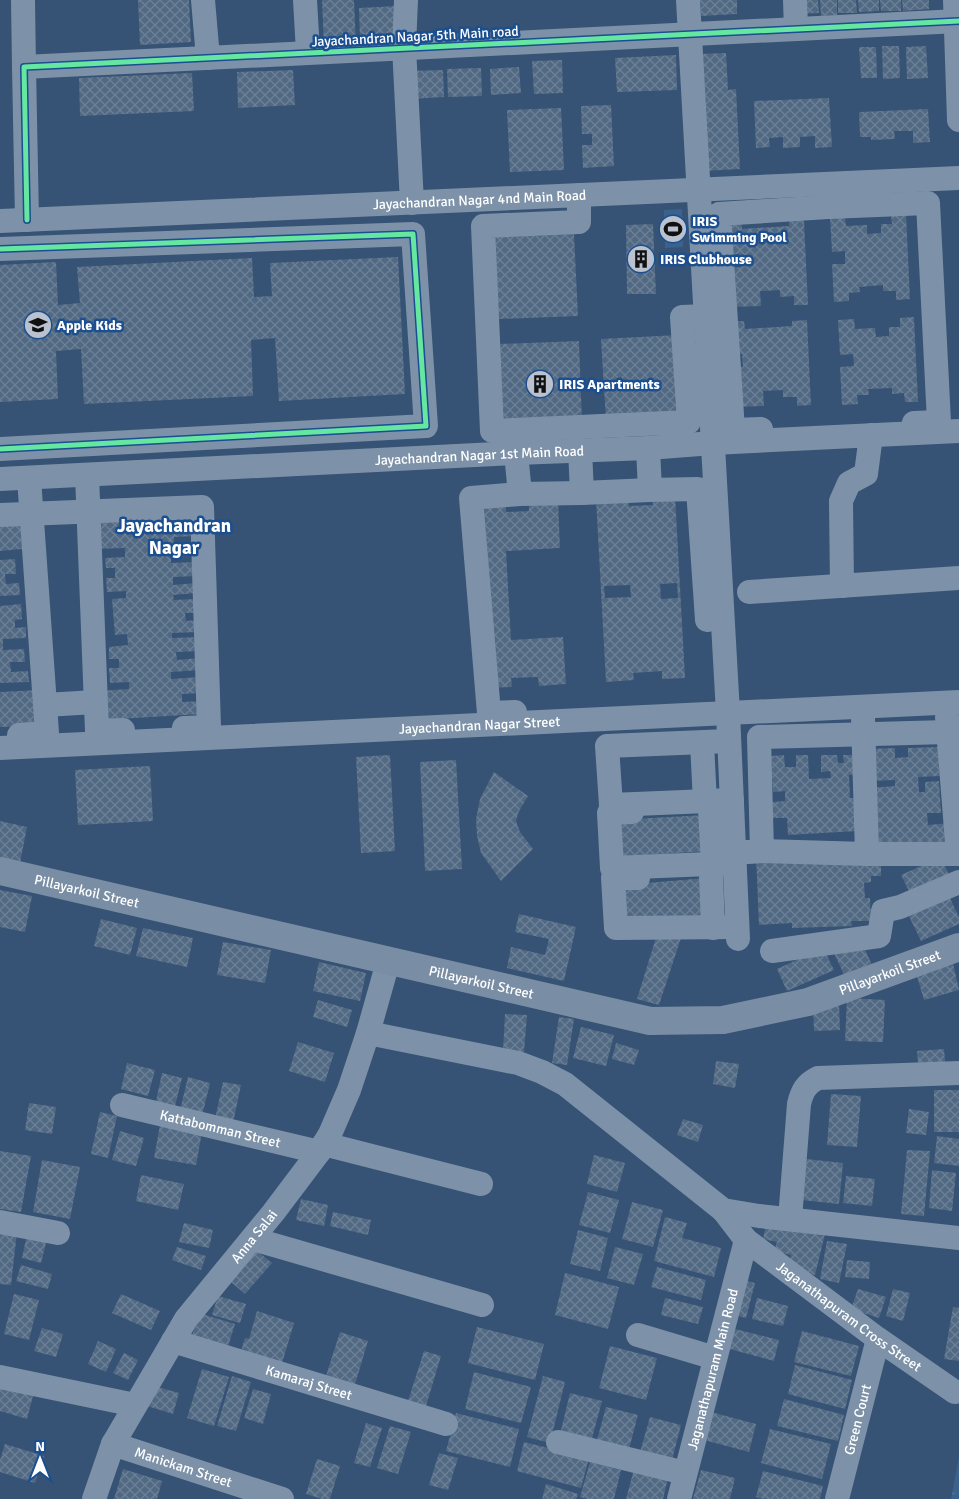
<svg xmlns="http://www.w3.org/2000/svg" width="959" height="1499" viewBox="0 0 959 1499" font-family="Signika,sans-serif">
  <style>
    .water { fill: url(#water-ripples) }
    .building { fill: url(#building-cross-hatch); fill-rule: evenodd }
    .lines { fill: none; stroke-linecap: round; stroke-linejoin: round }
    .street { stroke: #7d92a8; stroke-width: 24 }
    .secondary { stroke: #798da4; stroke-width: 28 }
    .cycleway-casing { stroke: #1b4f8f; stroke-width: 8 }
    .cycleway { stroke: #66e7a1; stroke-width: 5 }
    .labels { text-anchor: middle; stroke-width: 5; stroke-linejoin: round; paint-order: stroke }
    .street-label { font-size: 14px; fill: #fff; stroke: #1b4f8f }
    .poi-label { font-size: 14px; font-weight: bold; fill: #fff; stroke: #1b4f8f; text-anchor: start }
    .district-label { font-size: 19px; font-weight: bold; fill: #fff; stroke: #1b4f8f }
  </style>
  <defs>
    <pattern id="water-ripples" width="26" height="14" patternUnits="userSpaceOnUse" patternTransform="scale(1.25)"><rect width="26" height="14" fill="#3b618d"/><path d="M2 4q2-2 4 0t4 0M15 11q2-2 4 0t4 0" fill="none" stroke="#58799e"/></pattern>
    <pattern id="building-cross-hatch" width="8" height="8" patternUnits="userSpaceOnUse" patternTransform="scale(1.25)"><rect width="8" height="8" fill="#526984"/><path d="M0 0l8 8M0 8l8-8" fill="none" stroke="#6c8096"/></pattern>
  </defs>
  <rect width="100%" height="100%" fill="#365274"/>
  <path class="water" d="M682 209 683 247 665 248 664 210Z
    M959 1457V1499H951Z"/>
  <path class="building" d="M138 0H189L191 42 140 45Z
    M322 0H354L356 45 324 46Z
    M700 0H737V14L701 16Z
    M799 0H818L819 13 800 14Z
    M820 0H837V15L821 16Z
    M838 0H856L857 13H838Z
    M858 0H879V11L859 12Z
    M880 0H901V11H881Z
    M902 0H929V9L903 11Z
    M397 6 398 39 360 41 359 8Z
    M882 46H899L900 78 883 79Z
    M926 46 928 78 907 79 906 47Z
    M859 47H876L877 78H861Z
    M726 53 728 90 736 89 740 169 704 171 699 54Z
    M676 55 677 90 617 92 615 58Z
    M562 60 563 93 534 94 532 61Z
    M519 67 521 93 491 95 490 69Z
    M481 68 482 96 448 97 447 69Z
    M293 70 295 105 238 108 237 72Z
    M443 70 444 97 411 99 409 71Z
    M192 73 194 111 80 116 79 78Z
    M829 98 832 147 815 148V136L800 137V147L783 148V137L769 138 770 147 756 148 754 101Z
    M611 105 614 166 583 168 582 145H592V134H582L581 106Z
    M561 108 564 170 510 172 507 110Z
    M928 109 930 142 913 143V131H894L895 139 871 140V137H860L859 112Z
    M906 214 910 299 896 300V291H883V285L859 287 860 292 849 293V301L834 302 832 264H845V251L832 252 830 218 845 217 846 226 867 225V234L881 233V224H892L891 215Z
    M789 220H804L808 305H794V296L780 297V290L760 291 761 306 731 307 729 268 740 267 739 254 729 255 728 222 741 221 742 229 789 226Z
    M653 224 656 294H627L626 225Z
    M574 234 578 316 498 319 495 237Z
    M398 257 405 394 279 401 275 338 251 340 253 396 84 404 81 349 56 351 58 399 0 402V265L56 262 58 305 80 303 77 267 252 258 254 297 272 296 270 263Z
    M914 317 918 402H905L904 393 892 394V388L868 389 869 395H857L858 404 842 405 840 367 854 366 853 354 840 355 838 320 854 319 855 329 875 328 876 337 889 336V327H900V318Z
    M807 320 811 405 797 406V397H783V390L763 391 764 406 734 407 731 368 743 367 742 354 732 355 730 322 744 321 745 329 792 326V321Z
    M678 335 683 416 606 421 601 339Z
    M579 341 582 424 502 427 499 344Z
    M675 495 685 678 662 679V671L633 673 634 680 606 682 596 499 629 498V506L653 505 652 497ZM677 583 678 598 661 599 660 584ZM630 585 631 597 605 598 604 586Z
    M558 500 560 548 506 551 511 640 563 637 566 684 539 686 538 677 511 678 512 687 489 688 480 504 506 502V512L529 511V502Z
    M169 516V524L194 522 195 536 174 537V544L195 543 196 556 171 557V563L196 562 197 576 173 577V585L197 583V593L173 595 174 600 197 599 198 613H185L186 621 198 620 199 632 172 633V638L199 637 200 651 176 652 177 660 200 658V670L171 672V679L200 677 201 693 182 694V702L201 701 202 714 100 720 98 691 129 689V682L110 683 109 668H119V659H109V647L128 645 127 634 115 635 112 599 126 598V591L107 592 106 578H115V568H106L105 558 125 557V548L94 549 92 520Z
    M21 522 22 549 0 551V524Z
    M15 559 16 574H5L6 584 19 583 20 595 0 596V560Z
    M21 604 22 619 15 620V628L26 627V638L3 639V650L24 649 25 662H10L11 672 28 671 29 682 0 683V606Z
    M40 690 42 726 0 727V692Z
    M938 747 940 776 918 777 919 792H925V782L939 781 941 813H927L928 825 951 823 952 847 872 851 869 788 895 786V780L870 781 868 749 895 748V758L908 757V748Z
    M390 755 395 851 361 853 356 757Z
    M784 755 785 767H796V755H808L809 779 831 778 830 771 821 772V755H837L838 763H844L843 755H856L857 775H849L850 798H856L857 831 788 835 787 818H773L772 802 785 801V791L773 792 771 756Z
    M456 760 462 869 425 871 420 762Z
    M150 766 153 821 78 825 75 770Z
    M494 772 528 796 519 811 516 821 520 832 533 849 501 881 481 853 477 836 476 819 480 799Z
    M705 815 707 851 617 857 615 820Z
    M0 821 27 827 20 863 0 858Z
    M756 855 881 862V876H871V882L864 883 865 898H870L871 921H851L852 926 792 928V923L759 925Z
    M941 857 950 877 911 895 901 875Z
    M706 878 709 921 625 922 623 885Z
    M0 890 32 896 25 932 0 927Z
    M946 890 959 917V924L921 941 905 908Z
    M519 914 576 927 564 981 507 968 511 947 545 955 549 939 515 932Z
    M101 919 137 928 130 955 94 946Z
    M143 928 193 938 187 967 136 956Z
    M658 931 681 938 659 1005 637 999Z
    M860 939 873 967 846 979 833 951Z
    M223 942 271 950 265 983 217 975Z
    M823 948 834 970 787 991 777 969Z
    M319 962 366 973 360 1001 313 991Z
    M953 963 959 990 924 1000 916 973Z
    M847 998 885 1000 883 1042 845 1041Z
    M318 1000 352 1010 347 1027 313 1017Z
    M839 1001 840 1030 814 1031 813 1002Z
    M505 1014 527 1015 524 1052 503 1051Z
    M559 1017 574 1019 567 1065 552 1063Z
    M581 1027 614 1035 606 1066 573 1058Z
    M298 1042 334 1053 325 1082 289 1071Z
    M616 1043 639 1050 634 1065 612 1059Z
    M944 1049 946 1072 919 1074 917 1051Z
    M716 1061 739 1064 735 1088 713 1084Z
    M127 1063 155 1070 148 1096 121 1089Z
    M162 1073 182 1078 174 1110 155 1106Z
    M188 1077 210 1083 201 1120 179 1114Z
    M223 1082 241 1085 233 1123 215 1119Z
    M934 1090H959V1132H934Z
    M831 1094 861 1096 857 1147 827 1145Z
    M29 1103 56 1107 52 1134 25 1130Z
    M909 1109 929 1112 926 1135 906 1133Z
    M100 1112 117 1116 108 1158 91 1154Z
    M683 1119 703 1125 698 1142 677 1135Z
    M160 1125 202 1132 196 1165 154 1158Z
    M120 1131 144 1138 136 1166 112 1160Z
    M937 1136 959 1139V1166L934 1163Z
    M907 1150 930 1151 924 1216 901 1214Z
    M0 1151 31 1156 21 1212 0 1209Z
    M594 1155 625 1163 617 1192 587 1184Z
    M806 1159 843 1163 839 1204 802 1200Z
    M42 1160 80 1167 70 1219 33 1212Z
    M932 1170 956 1173 952 1211 929 1208Z
    M141 1175 184 1184 178 1210 136 1201Z
    M846 1176 875 1179 872 1206 843 1203Z
    M588 1192 619 1200 610 1233 579 1225Z
    M301 1199 328 1205 324 1226 296 1220Z
    M632 1202 663 1210 653 1247 622 1239Z
    M333 1212 371 1220 368 1235 330 1226Z
    M665 1217 687 1223 682 1238 721 1248 714 1277 654 1261Z
    M767 1220 825 1234 815 1275 788 1269 791 1255 774 1251 777 1242 763 1239Z
    M184 1223 213 1230 209 1248 179 1242Z
    M0 1230 17 1232 11 1285 0 1284Z
    M578 1230 608 1238 600 1271 570 1264Z
    M27 1234 47 1239 41 1263 22 1258Z
    M827 1241 847 1244 839 1283 820 1279Z
    M177 1247 206 1256 201 1270 172 1260Z
    M615 1247 643 1254 634 1285 607 1278Z
    M257 1251 272 1263 245 1294 231 1282Z
    M847 1260 870 1262 869 1279 845 1277Z
    M21 1265 52 1274 48 1289 16 1281Z
    M657 1267 706 1280 701 1300 651 1287Z
    M565 1273 619 1287 608 1329 555 1315Z
    M738 1279 755 1283 746 1318 730 1314Z
    M858 1289 886 1297 879 1318 851 1309Z
    M893 1289 910 1293 903 1321 886 1316Z
    M14 1294 39 1300 29 1340 4 1334Z
    M121 1294 160 1311 151 1330 112 1313Z
    M218 1296 246 1304 240 1323 212 1315Z
    M665 1298 703 1307 698 1324 661 1315Z
    M757 1298 788 1306 783 1326 752 1319Z
    M953 1307 959 1308V1361L944 1359Z
    M257 1311 294 1323 280 1370 239 1357 245 1338 249 1339Z
    M199 1313 235 1324 226 1353 190 1342Z
    M477 1327 544 1344 535 1380 468 1363Z
    M42 1328 63 1334 56 1357 34 1351Z
    M731 1328 779 1340 774 1361 726 1348Z
    M802 1331 859 1346 851 1376 794 1362Z
    M340 1332 368 1341 353 1391 324 1382Z
    M98 1341 116 1349 106 1372 88 1364Z
    M610 1346 657 1358 646 1400 599 1388Z
    M424 1351 441 1356 426 1406 408 1401Z
    M124 1353 138 1360 128 1380 113 1373Z
    M795 1365 852 1380 845 1409 788 1394Z
    M202 1369 229 1377 214 1426 187 1418Z
    M474 1372 531 1387 521 1423 465 1409Z
    M232 1376 251 1382 236 1431 217 1426Z
    M543 1376 565 1382 550 1443 527 1437Z
    M0 1382 34 1392 27 1419 0 1411Z
    M150 1385 179 1393 173 1414 144 1405Z
    M253 1389 271 1394 263 1424 244 1418Z
    M570 1393 602 1401 591 1442 560 1434Z
    M784 1399 844 1415 838 1441 777 1426Z
    M606 1407 638 1415 629 1449 597 1440Z
    M711 1412 756 1424 749 1452 704 1440Z
    M456 1413 519 1429 510 1467 446 1451Z
    M650 1417 681 1425 672 1460 640 1452Z
    M366 1423 382 1428 370 1467 354 1463Z
    M390 1426 411 1432 398 1474 377 1468Z
    M770 1429 831 1444 822 1479 761 1463Z
    M524 1442 589 1458 581 1488 517 1471Z
    M5 1444 44 1456 35 1483 0 1472V1460Z
    M439 1453 458 1458 448 1490 429 1485Z
    M317 1459 340 1466 330 1499H322L306 1494Z
    M590 1462 621 1470 614 1499H587L580 1497Z
    M123 1469 162 1481 157 1499H114Z
    M634 1469 668 1478 663 1499H626Z
    M701 1470 735 1478 730 1499H693Z
    M763 1471 823 1486 820 1499H763L756 1497Z
    M546 1484 578 1494 576 1499H542Z"/>
  <g class="lines">
    <g class="street">
      <path d="M23 0 24 67"/>
      <path d="M203 0 208 58"/>
      <path d="M305 0 308 52"/>
      <path d="M406 0 404 47 412 203"/>
      <path d="M688 0 728 713 738 939"/>
      <path d="M795 0 796 29"/>
      <path d="M955 0 959 120"/>
      <path d="M826 184 828 207 928 203 939 422 914 423"/>
      <path d="M579 195V222L483 226 492 431 689 422 682 317 706 316"/>
      <path d="M27 220 24 67 959 21"/>
      <path id="s1" d="M0 221 959 178"/>
      <path d="M0 249 413 234 426 426 0 449"/>
      <path d="M761 429 733 430 719 214 828 207"/>
      <path d="M648 448 650 490 698 489 707 620"/>
      <path d="M516 453 520 494 582 493 580 450"/>
      <path d="M87 475 97 731 123 730"/>
      <path id="s2" d="M0 479 516 453 648 448 713 443 959 431"/>
      <path d="M582 493 650 490"/>
      <path d="M0 515 202 507 209 727 184 728"/>
      <path d="M842 586 841 501 849 483 866 474 871 435"/>
      <path d="M749 592 959 578"/>
      <path d="M45 705 95 702"/>
      <path d="M515 712 489 713 471 498 520 494"/>
      <path d="M19 735 47 733 29 478"/>
      <path d="M729 741 607 746 611 805 732 800"/>
      <path d="M702 743 705 802"/>
      <path id="s3" d="M0 748 959 702"/>
      <path d="M710 809 713 864"/>
      <path d="M632 812 609 813 612 868 734 863"/>
      <path d="M762 851 867 854 863 718"/>
      <path d="M734 853 762 851 759 737 948 732"/>
      <path d="M867 854H958L947 717"/>
      <path d="M711 875 713 928"/>
      <path d="M638 878H613L616 928 737 927"/>
      <path d="M772 951 879 936 883 911 900 907 959 882"/>
      <path d="M368 1033 518 1063 542 1072 565 1084 723 1210 759 1216 959 1238"/>
      <path id="s4" d="M122 1105 319 1152"/>
      <path d="M324 1144 481 1184"/>
      <path id="s5" d="M723 1210 746 1240 878 1339 955 1392"/>
      <path d="M790 1219 799 1104C802 1091 806 1084 818 1078L959 1073"/>
      <path d="M0 1222 58 1233"/>
      <path d="M253 1239 482 1305"/>
      <path d="M638 1335 715 1358"/>
      <path id="s6" d="M173 1341 446 1424"/>
      <path d="M0 1377 135 1405"/>
      <path d="M558 1442 685 1473"/>
      <path id="s7" d="M113 1444 282 1499"/>
      <path id="s8" d="M94 1499 113 1444 186 1319 273 1213 319 1152 330 1134 349 1090 368 1033 388 962"/>
      <path id="s9" d="M679 1499 746 1240"/>
      <path id="s10" d="M837 1499 878 1339"/>
    </g>
    <path class="secondary" id="s11" d="M0 871 650 1021 723 1020 808 1002 959 947"/>
    <defs>
      <path id="cycleway" d="M27 220 24 67 959 21
        M0 249 413 234 426 426 0 449"/>
    </defs>
    <use href="#cycleway" class="cycleway-casing"/>
    <use href="#cycleway" class="cycleway"/>
  </g>
  <defs>
    <symbol id="stadium-disc" viewBox="-11 -11 22 22"><circle r="9.5" fill="#b9c2ce" stroke="#1b4f8f"/><path d="M0-5a6.5 5 0 1 0 0 10a6.5 5 0 1 0 0-10ZM-3.5-1.8h7v3.6h-7Z" fill="#111"/></symbol>
    <symbol id="building-disc" viewBox="-11 -11 22 22"><circle r="9.5" fill="#b9c2ce" stroke="#1b4f8f"/><path d="M-4-6H4V6H1V3H-1V6H-4ZM-2.5-4.3h1.7v1.8h-1.7ZM.8-4.3h1.7v1.8H.8ZM-2.5-1h1.7V.8h-1.7ZM.8-1h1.7V.8H.8Z" fill="#111"/></symbol>
    <symbol id="school-disc" viewBox="-11 -11 22 22"><circle r="9.5" fill="#b9c2ce" stroke="#1b4f8f"/><path d="M0-5L7-2L0 1L-7-2ZM-4 1L0 2.5L4 1V4Q0 6-4 4Z" fill="#111"/></symbol>
  </defs>
  <g fill-rule="evenodd">
    <use href="#stadium-disc" x="657" y="213" width="32" height="32"/>
    <use href="#building-disc" x="625" y="243" width="32" height="32"/>
    <use href="#school-disc" x="22" y="309" width="32" height="32"/>
    <use href="#building-disc" x="524" y="368" width="32" height="32"/>
  </g>
  <g class="labels">
    <g class="street-label">
      <text transform="translate(415 36) rotate(-3)" y="5">Jayachandran Nagar 5th Main road</text>
      <text dy="5" stroke="none"><textPath href="#s1" startOffset="480">Jayachandran Nagar 4nd Main Road</textPath></text>
      <text dy="5" stroke="none"><textPath href="#s2" startOffset="480">Jayachandran Nagar 1st Main Road</textPath></text>
      <text dy="5" stroke="none"><textPath href="#s3" startOffset="480">Jayachandran Nagar Street</textPath></text>
      <text dy="5" stroke="none"><textPath href="#s11" startOffset="89">Pillayarkoil Street</textPath></text>
      <text dy="5" stroke="none"><textPath href="#s11" startOffset="914">Pillayarkoil Street</textPath></text>
      <text dy="5" stroke="none"><textPath href="#s11" startOffset="494">Pillayarkoil Street</textPath></text>
      <text dy="5" stroke="none"><textPath href="#s4" startOffset="101">Kattabomman Street</textPath></text>
      <text dy="5" stroke="none"><textPath href="#s8" startOffset="310">Anna Salai</textPath></text>
      <text dy="5" stroke="none"><textPath href="#s5" startOffset="166">Jaganathapuram Cross Street</textPath></text>
      <text dy="5" stroke="none"><textPath href="#s9" startOffset="134">Jaganathapuram Main Road</textPath></text>
      <text dy="5" stroke="none"><textPath href="#s6" startOffset="142">Kamaraj Street</textPath></text>
      <text dy="5" stroke="none"><textPath href="#s10" startOffset="82">Green Court</textPath></text>
      <text dy="5" stroke="none"><textPath href="#s7" startOffset="74">Manickam Street</textPath></text>
    </g>
    <g class="poi-label">
      <text x="692" y="226">IRIS<tspan x="692" dy="16">Swimming Pool</tspan></text>
      <text x="660" y="264">IRIS Clubhouse</text>
      <text x="57" y="330">Apple Kids</text>
      <text x="559" y="389">IRIS Apartments</text>
    </g>
    <g class="district-label">
      <text x="174" y="532">Jayachandran<tspan x="174" dy="22">Nagar</tspan></text>
    </g>
  </g>
  <g transform="translate(40 1459)" stroke="#1b4f8f" stroke-width="4" paint-order="stroke">
  <path d="M0-4L9 19L0 12L-9 19Z" fill="#ffffff"/>
  <text y="-8" font-size="14" font-weight="bold" text-anchor="middle" fill="#ffffff">N</text>
  </g>
</svg>
